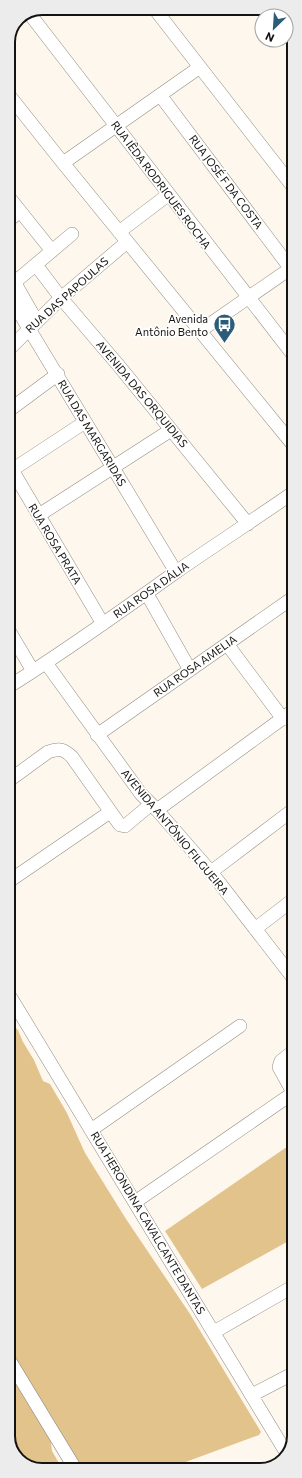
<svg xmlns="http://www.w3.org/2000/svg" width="302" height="1478" viewBox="0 0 302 1478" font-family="Commissioner,sans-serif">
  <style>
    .green { fill: #e3c38c }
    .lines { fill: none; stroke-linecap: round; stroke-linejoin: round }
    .street-casing { stroke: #928d84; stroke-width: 14 }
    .street { stroke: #fff; stroke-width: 13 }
    .labels { text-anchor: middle; stroke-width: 3.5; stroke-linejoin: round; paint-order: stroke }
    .street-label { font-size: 11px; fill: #151310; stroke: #fff }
    .poi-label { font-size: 11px; fill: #151310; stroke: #fff; text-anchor: end }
    .rim { fill: none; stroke: #151310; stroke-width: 2 }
  </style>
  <rect width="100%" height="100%" fill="#fdf7ed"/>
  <path class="green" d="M8 1016 14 1026 18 1030 23 1042 34 1060 43 1081 50 1084 67 1113 85 1153 126 1219 190 1314 261 1432 259 1435 164 1470H71L8 1353Z
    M294 1142V1238L202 1289 165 1231Z
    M8 1368 50 1433 52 1451 63 1470H38L18 1460 8 1440Z"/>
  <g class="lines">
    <defs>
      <path id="street" d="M154 8 294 188
        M29 13 294 356
        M8 94 63 163 294 446
        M160 95 291 269
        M63 163 200 67
        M8 196 52 251
        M8 221 20 211
        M119 232 169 194
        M36 265 61 298 119 366 248 524
        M8 271 37 322
        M15 282 72 234
        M8 294 176 572
        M200 331 294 266
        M8 350 61 298 127 242
        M8 411 58 374
        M8 463 103 624
        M12 470 85 422
        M39 515 171 430
        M147 594 190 670
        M8 629 33 671
        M227 644 283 719
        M46 663 141 794 157 810 211 872 294 979
        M8 687C66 651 121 611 176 572 215 545 255 519 294 492
        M97 735 294 597
        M8 781 48 752C59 748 64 749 72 757L120 825 125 826 150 805
        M157 810 294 710
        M211 872 294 809
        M8 882 110 812
        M255 929 294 899
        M8 993 287 1454
        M294 1051 281 1061 279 1067 294 1094
        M91 1130 240 1026
        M135 1202 293 1093
        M214 1332 294 1286
        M8 1358 76 1470
        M252 1395 294 1373"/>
    </defs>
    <use href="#street" class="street-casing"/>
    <use href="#street" class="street"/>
  </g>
  <defs>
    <symbol id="bus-pin" viewBox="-11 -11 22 30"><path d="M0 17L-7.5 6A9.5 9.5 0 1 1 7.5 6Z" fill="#2b5c7a" stroke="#fff"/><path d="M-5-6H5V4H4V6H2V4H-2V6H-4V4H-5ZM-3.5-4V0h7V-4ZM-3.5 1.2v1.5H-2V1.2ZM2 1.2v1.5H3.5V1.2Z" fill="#fff"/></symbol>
  </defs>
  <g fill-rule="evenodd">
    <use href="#bus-pin" x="212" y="312" width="25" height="34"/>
  </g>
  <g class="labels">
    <g class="street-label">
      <text transform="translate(226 182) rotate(53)" y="4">RUA JOSÉ F DA COSTA</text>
      <text transform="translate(161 185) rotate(53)" y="4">RUA IÊDA RODRIGUES ROCHA</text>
      <text transform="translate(67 295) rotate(-42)" y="4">RUA DAS PAPOULAS</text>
      <text transform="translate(142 394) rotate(50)" y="4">AVENIDA DAS ORQUIDIAS</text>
      <text transform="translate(92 433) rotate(59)" y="4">RUA DAS MARGARIDAS</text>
      <text transform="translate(55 544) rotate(59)" y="4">RUA ROSA PRATA</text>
      <text transform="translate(151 590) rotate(-35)" y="4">RUA ROSA DÁLIA</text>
      <text transform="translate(195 666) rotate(-35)" y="4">RUA ROSA AMELIA</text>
      <text transform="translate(175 832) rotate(50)" y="4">AVENIDA ANTÔNIO FILGUEIRA</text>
      <text transform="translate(148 1223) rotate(59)" y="4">RUA HERONDINA CAVALCANTE DANTAS</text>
    </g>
    <g class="poi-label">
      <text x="208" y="323">Avenida<tspan x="208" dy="13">Antônio Bento</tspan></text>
    </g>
  </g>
  <path d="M0 0H302V1478H0ZM42 15H260A27 27 0 0 1 287 42V1436A27 27 0 0 1 260 1463H42A27 27 0 0 1 15 1436V42A27 27 0 0 1 42 15Z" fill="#ececec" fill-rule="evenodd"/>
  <path class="rim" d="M42 15H260A27 27 0 0 1 287 42V1436A27 27 0 0 1 260 1463H42A27 27 0 0 1 15 1436V42A27 27 0 0 1 42 15Z"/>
  <g transform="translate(274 28) rotate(205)"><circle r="19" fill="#ffffff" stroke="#a1a19f"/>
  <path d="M0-3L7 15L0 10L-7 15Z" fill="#2b5c7a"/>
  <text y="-6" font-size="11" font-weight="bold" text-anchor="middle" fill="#151310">N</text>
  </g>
</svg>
